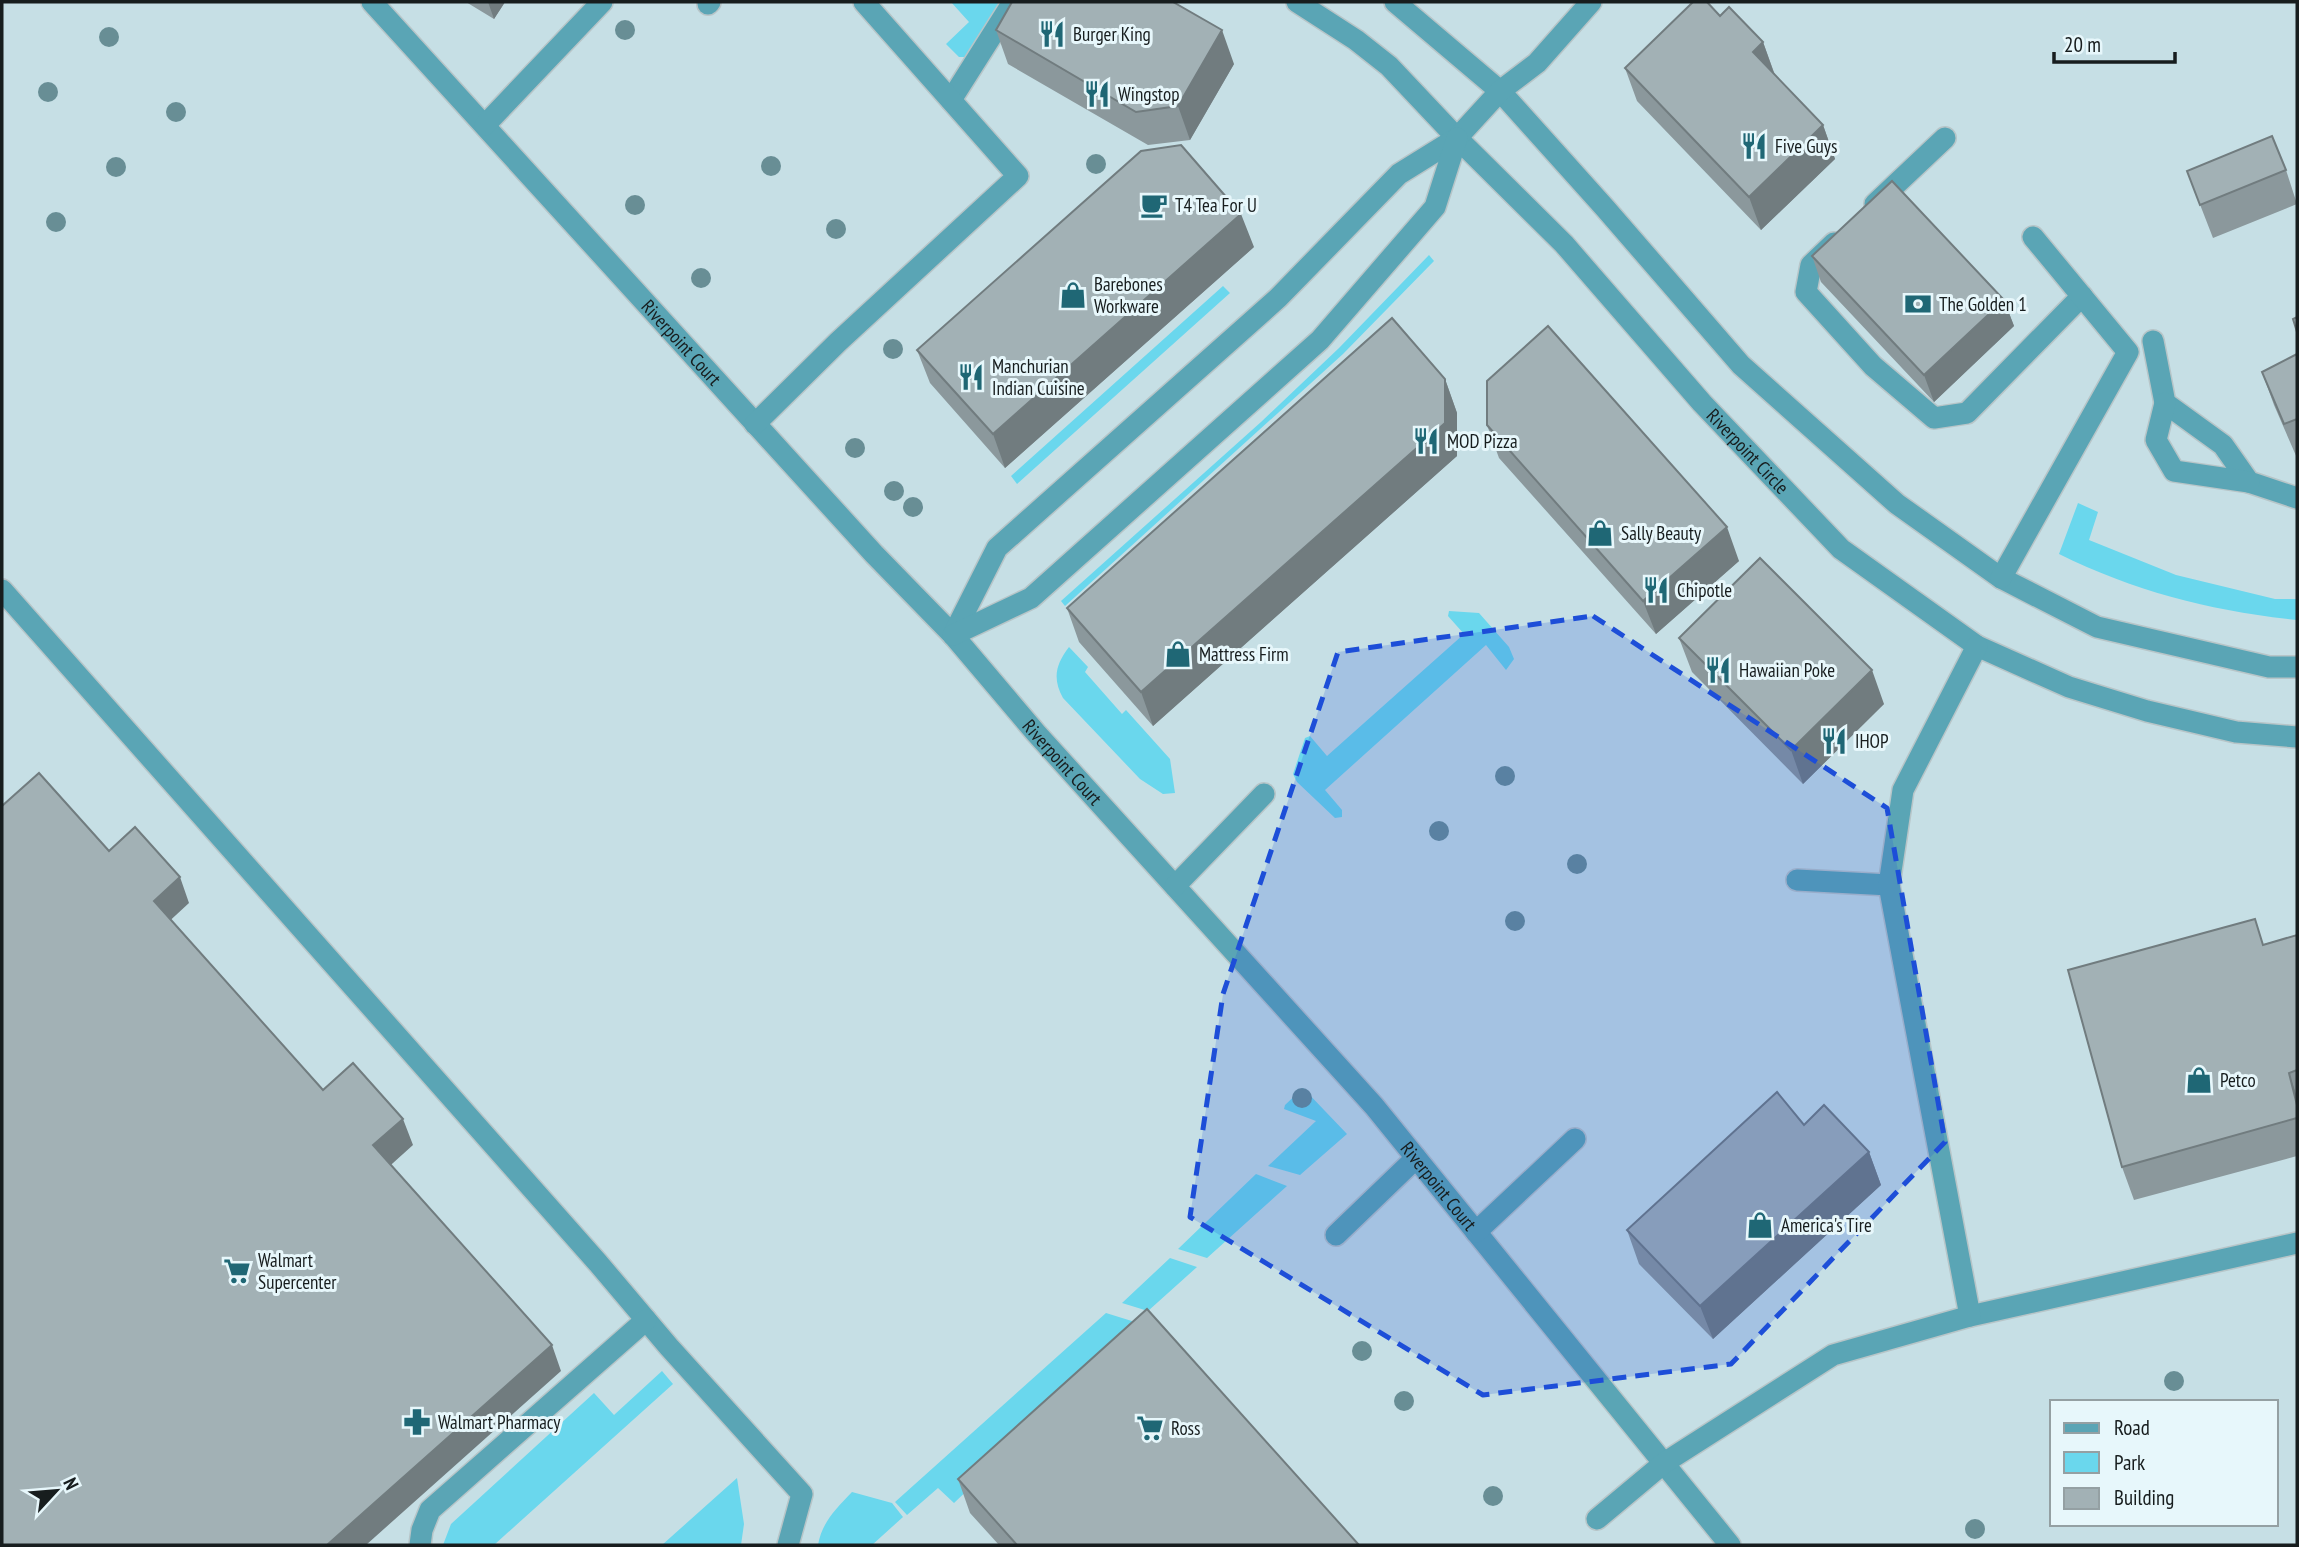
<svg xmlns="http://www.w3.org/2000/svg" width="2299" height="1547" viewBox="0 0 2299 1547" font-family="'PT Sans Narrow',sans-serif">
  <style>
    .built { fill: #c6dfe5; fill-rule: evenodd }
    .green { fill: #6ad7ed }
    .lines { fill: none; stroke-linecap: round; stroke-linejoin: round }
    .minor-casing { stroke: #b7c5c8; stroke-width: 24 }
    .minor { stroke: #5aa5b5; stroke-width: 21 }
    .tree { fill: #688e95 }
    .wall { fill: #8b989c }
    .shaded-wall { fill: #717c7f }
    .building { fill: #a2b1b5; stroke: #717c7f; stroke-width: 2 }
    .marked { fill: #1d4ed8; fill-opacity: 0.2; stroke: #1d4ed8; stroke-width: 5; stroke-dasharray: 14 9; stroke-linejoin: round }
    .labels { text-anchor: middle; stroke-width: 6; stroke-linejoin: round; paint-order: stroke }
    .poi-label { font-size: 19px; fill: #171d1e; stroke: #e7f7fb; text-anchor: start }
    .street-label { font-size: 19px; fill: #171d1e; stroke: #e7f7fb }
  </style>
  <rect width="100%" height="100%" fill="#daeaed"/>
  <path class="built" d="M2 2H2297V1545H2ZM2052 1402H2276V1524H2052Z"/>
  <path class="green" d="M951 2H1000L969 57H959L946 44 969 22Z
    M1429 255 1434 261 1343 354 1065 606 1061 601 1261 422 1339 348Z
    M1223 286 1230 293 1017 484 1011 476Z
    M2078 503 2098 512 2089 540 2176 575 2275 599H2297V620C2212 611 2136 592 2059 554Z
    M1449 611 1479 613 1509 647 1514 659 1506 670 1486 645 1325 790 1342 810V817L1335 818 1297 782 1293 774 1305 738 1310 736 1327 756 1464 634 1448 616Z
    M1069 647 1088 667 1085 672 1122 714 1126 710 1170 759 1175 793 1163 794 1140 779 1063 698C1052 678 1056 664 1069 647Z
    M1303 1088 1347 1134 1300 1175 1268 1166 1316 1121 1284 1109 1285 1105Z
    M1256 1174 1287 1186 1207 1258 1178 1249Z
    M1170 1258 1197 1267 1148 1311 1122 1303Z
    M1106 1313 1135 1322 1079 1384 954 1503 938 1488 907 1515 895 1502Z
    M662 1371 673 1384 494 1545H443L451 1524 594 1393 614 1415Z
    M737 1478 744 1524 741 1545H662Z
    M852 1492 892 1503 903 1517 872 1545H818C822 1522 836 1509 852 1492Z"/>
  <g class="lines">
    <defs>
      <g id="minor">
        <path id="s1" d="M372 2 874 554 953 635 1036 733 1374 1106 1730 1545"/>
        <path id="s2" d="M1297 2 1356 40 1389 66 1457 138 1564 244 1702 403 1841 549 1977 646 2069 687 2147 711 2236 732 2297 737"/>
        <path d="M1395 2 1500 91 1605 208 1741 365 1897 504 2001 578 2097 627 2269 667H2297"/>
        <path d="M708 4 710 2"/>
        <path d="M951 100 1013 2"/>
        <path d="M485 125 602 2"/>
        <path d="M1875 204 1945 138"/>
        <path d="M1834 243 1811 265 1806 292 1873 366 1934 418 1967 413 2082 296"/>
        <path d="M2153 341 2165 403 2223 445 2249 482 2297 498"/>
        <path d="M2165 403 2156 440 2174 471 2249 482"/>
        <path d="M755 424 838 342 1018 176 864 2"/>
        <path d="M2001 578 2128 352 2033 237"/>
        <path d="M2 590 598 1263 669 1347 802 1494 788 1545"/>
        <path d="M953 635 997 548 1278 298 1399 174 1457 138 1500 91 1537 63 1591 2"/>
        <path d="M953 635 1031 598 1320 340 1435 207 1457 138"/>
        <path d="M1797 880 1889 885"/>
        <path d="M1175 886 1264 794"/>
        <path d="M1476 1232 1575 1139"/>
        <path d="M1336 1235 1416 1158"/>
        <path d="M1970 1316 2297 1243"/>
        <path d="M1597 1519 1664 1463 1833 1355 1970 1316 1889 885 1903 790 1977 646"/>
        <path d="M420 1545 422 1530 430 1510 646 1320"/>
      </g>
    </defs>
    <use href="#minor" class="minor-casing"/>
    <use href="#minor" class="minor"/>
  </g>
  <g class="tree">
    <circle cx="625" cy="30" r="10"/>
    <circle cx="109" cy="37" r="10"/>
    <circle cx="48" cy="92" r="10"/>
    <circle cx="176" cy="112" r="10"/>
    <circle cx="1096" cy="164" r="10"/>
    <circle cx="771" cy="166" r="10"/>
    <circle cx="116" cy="167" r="10"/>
    <circle cx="635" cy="205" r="10"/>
    <circle cx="56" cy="222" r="10"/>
    <circle cx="836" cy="229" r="10"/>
    <circle cx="701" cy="278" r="10"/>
    <circle cx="893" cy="349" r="10"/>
    <circle cx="855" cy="448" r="10"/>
    <circle cx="894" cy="491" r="10"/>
    <circle cx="913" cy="507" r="10"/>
    <circle cx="1505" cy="776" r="10"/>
    <circle cx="1439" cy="831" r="10"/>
    <circle cx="1577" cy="864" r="10"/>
    <circle cx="1515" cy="921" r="10"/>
    <circle cx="1302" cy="1098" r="10"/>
    <circle cx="1362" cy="1351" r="10"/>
    <circle cx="2174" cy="1381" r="10"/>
    <circle cx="1404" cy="1401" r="10"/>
    <circle cx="1493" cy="1496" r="10"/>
    <circle cx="1975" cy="1529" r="10"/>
  </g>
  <path class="wall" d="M466 2H505L494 19Z
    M1720 16 1763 42 1775 75 1823 125 1835 159 1761 230 1637 101 1625 68Z
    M996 30 1234 64 1190 140 1148 145 1008 64Z
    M2286 170 2297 204 2213 238 2187 171Z
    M1254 247 1005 468 930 383 917 350Z
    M1812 256 2004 300 2014 326 1934 402 1821 282Z
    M2297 354V458L2274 405 2262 372Z
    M1445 379 1457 413V456L1153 726 1079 642 1067 608Z
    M1487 425 1739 561 1656 634 1499 458Z
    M1679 638 1884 704 1803 784 1692 672Z
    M2297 935V1156L2134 1200 2122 1167 2264 944Z
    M1804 1125 1869 1152 1881 1185 1713 1339 1639 1264 1627 1230Z
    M958 1479 1359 1545H999L970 1513Z"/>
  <path class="shaded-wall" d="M488 2H505L494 19Z
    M1222 30 1234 64 1190 140 1178 106Z
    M1763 42 1775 76 1753 52Z
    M1823 125 1835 159 1761 230 1749 197Z
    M1241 214 1254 247 1005 468 993 434Z
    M2004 300 2014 326 1934 402 1924 375Z
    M1445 379 1457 413V456L1153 726 1141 692Z
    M1727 527 1739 561 1656 634 1643 601Z
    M1872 670 1884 704 1803 784 1791 750Z
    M180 877 189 903 163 927 154 901Z
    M2289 1073 2297 1097V1105Z
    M403 1119 413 1145 383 1172 373 1145Z
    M1869 1152 1881 1185 1713 1339 1700 1306Z
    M552 1345 561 1371 366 1545H327Z"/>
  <path class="building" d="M1012 2H1173L1222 30 1178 106 1136 112 996 30Z
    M1693 2H1707L1720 16 1729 7 1763 42 1753 52 1823 125 1749 197 1625 68Z
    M2272 136 2286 170 2200 205 2187 171Z
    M1181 145 1241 214 993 434 917 350 1141 151Z
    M1892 181 2004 300 1924 375 1812 256Z
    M2297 317V332L2293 319Z
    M1392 318 1445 379V423L1141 692 1067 608Z
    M1548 326 1727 527 1643 601 1487 425V381Z
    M2297 354V419L2284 424 2262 372Z
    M1760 558 1872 670 1791 750 1679 638Z
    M39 773 109 851 135 827 180 877 154 901 323 1090 353 1063 403 1119 373 1145 552 1345 327 1545H2V806Z
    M2255 919 2263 945 2297 935V1070L2289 1073 2297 1105V1118L2122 1167 2068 970Z
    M1777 1092 1804 1125 1824 1105 1869 1152 1700 1306 1627 1230Z
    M1147 1309 1359 1545H1017L958 1479Z"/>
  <path class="marked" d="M1593 616 1887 808 1945 1142 1731 1364 1483 1395 1190 1217 1223 994 1338 652Z"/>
  <defs>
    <symbol id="restaurant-bare" viewBox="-9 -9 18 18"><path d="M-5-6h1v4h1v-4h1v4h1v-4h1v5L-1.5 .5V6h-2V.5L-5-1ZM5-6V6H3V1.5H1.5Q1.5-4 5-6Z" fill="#1f6775" stroke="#e7f7fb" stroke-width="2.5" paint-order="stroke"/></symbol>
    <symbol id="cafe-bare" viewBox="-9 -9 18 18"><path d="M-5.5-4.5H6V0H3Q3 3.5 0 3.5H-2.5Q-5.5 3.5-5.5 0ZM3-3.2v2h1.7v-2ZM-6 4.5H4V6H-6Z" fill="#1f6775" stroke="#e7f7fb" stroke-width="2.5" paint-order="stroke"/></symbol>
    <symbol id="shop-bare" viewBox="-9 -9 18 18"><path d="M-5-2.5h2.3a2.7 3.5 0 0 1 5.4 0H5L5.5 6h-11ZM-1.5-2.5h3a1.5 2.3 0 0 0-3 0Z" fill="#1f6775" stroke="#e7f7fb" stroke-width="2.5" paint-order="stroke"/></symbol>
    <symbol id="bank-bare" viewBox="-9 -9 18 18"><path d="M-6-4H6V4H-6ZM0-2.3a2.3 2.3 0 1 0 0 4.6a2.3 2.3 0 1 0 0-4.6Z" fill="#1f6775" stroke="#e7f7fb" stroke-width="2.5" paint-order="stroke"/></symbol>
    <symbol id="supermarket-bare" viewBox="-9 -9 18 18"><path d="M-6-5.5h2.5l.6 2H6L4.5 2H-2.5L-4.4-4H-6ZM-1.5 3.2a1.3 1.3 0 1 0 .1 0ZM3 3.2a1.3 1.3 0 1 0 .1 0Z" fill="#1f6775" stroke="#e7f7fb" stroke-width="2.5" paint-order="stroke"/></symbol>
    <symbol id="pharmacy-bare" viewBox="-9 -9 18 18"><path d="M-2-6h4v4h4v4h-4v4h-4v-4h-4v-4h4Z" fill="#1f6775" stroke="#e7f7fb" stroke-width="2.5" paint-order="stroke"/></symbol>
  </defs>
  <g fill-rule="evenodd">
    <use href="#restaurant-bare" x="1033" y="15" width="38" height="38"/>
    <use href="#restaurant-bare" x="1078" y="75" width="38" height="38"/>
    <use href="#restaurant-bare" x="1735" y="127" width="38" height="38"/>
    <use href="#cafe-bare" x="1135" y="186" width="38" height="38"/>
    <use href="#shop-bare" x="1054" y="276" width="38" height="38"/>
    <use href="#bank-bare" x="1899" y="285" width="38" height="38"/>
    <use href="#restaurant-bare" x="952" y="358" width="38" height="38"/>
    <use href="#restaurant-bare" x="1407" y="422" width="38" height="38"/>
    <use href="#shop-bare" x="1581" y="514" width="38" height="38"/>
    <use href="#restaurant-bare" x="1637" y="571" width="38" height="38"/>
    <use href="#shop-bare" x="1159" y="635" width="38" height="38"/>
    <use href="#restaurant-bare" x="1699" y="651" width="38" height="38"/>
    <use href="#restaurant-bare" x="1815" y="722" width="38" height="38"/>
    <use href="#shop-bare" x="2180" y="1061" width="38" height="38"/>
    <use href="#shop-bare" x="1741" y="1206" width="38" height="38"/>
    <use href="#supermarket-bare" x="218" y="1252" width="38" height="38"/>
    <use href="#pharmacy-bare" x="398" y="1403" width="38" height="38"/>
    <use href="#supermarket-bare" x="1131" y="1409" width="38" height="38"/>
  </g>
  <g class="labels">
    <g class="poi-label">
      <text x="1073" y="41">Burger King</text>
      <text x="1118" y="101">Wingstop</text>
      <text x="1775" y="153">Five Guys</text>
      <text x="1175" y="212">T4 Tea For U</text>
      <text x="1094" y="291">Barebones<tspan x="1094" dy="22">Workware</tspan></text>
      <text x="1939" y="311">The Golden 1</text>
      <text x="992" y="373">Manchurian<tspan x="992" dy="22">Indian Cuisine</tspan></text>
      <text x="1447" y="448">MOD Pizza</text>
      <text x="1621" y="540">Sally Beauty</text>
      <text x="1677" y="597">Chipotle</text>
      <text x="1199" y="661">Mattress Firm</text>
      <text x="1739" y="677">Hawaiian Poke</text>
      <text x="1855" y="748">IHOP</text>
      <text x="2220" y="1087">Petco</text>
      <text x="1781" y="1232">America's Tire</text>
      <text x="258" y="1267">Walmart<tspan x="258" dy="22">Supercenter</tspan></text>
      <text x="438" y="1429">Walmart Pharmacy</text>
      <text x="1171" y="1435">Ross</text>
    </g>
    <g class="street-label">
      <text dy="7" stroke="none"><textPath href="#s1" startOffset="460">Riverpoint Court</textPath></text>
      <text dy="7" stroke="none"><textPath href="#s2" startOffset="639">Riverpoint Circle</textPath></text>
      <text dy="7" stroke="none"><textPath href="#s1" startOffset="1027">Riverpoint Court</textPath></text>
      <text dy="7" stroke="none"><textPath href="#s1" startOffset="1594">Riverpoint Court</textPath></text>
    </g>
  </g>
  <rect width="2299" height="1547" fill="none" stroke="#171d1e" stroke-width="7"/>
  <rect x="2050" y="1400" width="228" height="126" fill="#e7f7fb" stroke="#94a0a3" stroke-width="2"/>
  <rect x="2064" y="1423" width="35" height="10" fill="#5aa5b5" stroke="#94a0a3" stroke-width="2"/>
  <text x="2114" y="1435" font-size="21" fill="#171d1e">Road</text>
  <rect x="2064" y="1452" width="35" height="21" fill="#6ad7ed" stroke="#94a0a3" stroke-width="2"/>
  <text x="2114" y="1470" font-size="21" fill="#171d1e">Park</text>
  <rect x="2064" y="1488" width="35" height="21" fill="#a2b1b5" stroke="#94a0a3" stroke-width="2"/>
  <text x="2114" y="1505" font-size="21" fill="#171d1e">Building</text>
  <g transform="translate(56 1491) rotate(64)" stroke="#e7f7fb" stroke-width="5" paint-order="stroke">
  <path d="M0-5L12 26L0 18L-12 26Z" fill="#171d1e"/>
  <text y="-10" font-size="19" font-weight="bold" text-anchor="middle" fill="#171d1e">N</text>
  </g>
  <path d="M2054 52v10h121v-10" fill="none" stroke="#171d1e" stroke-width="3.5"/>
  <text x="2064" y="52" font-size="21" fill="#171d1e" stroke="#e7f7fb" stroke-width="5" paint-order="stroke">20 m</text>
</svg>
